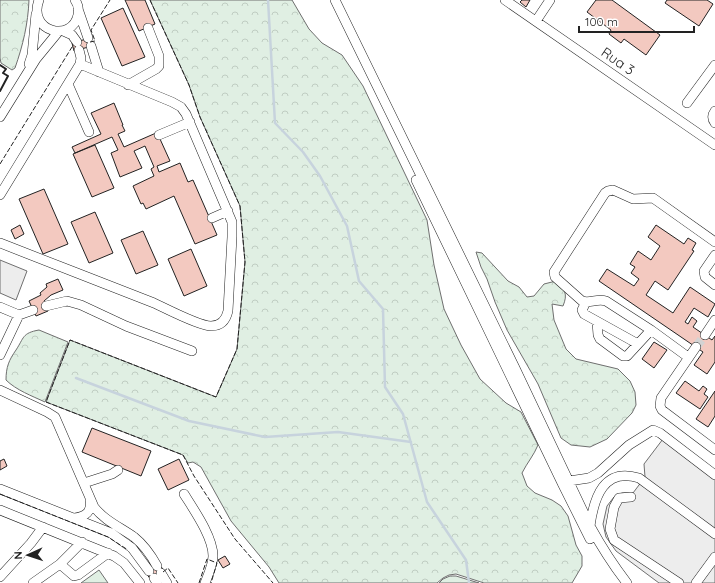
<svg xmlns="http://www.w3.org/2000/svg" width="715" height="583" viewBox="0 0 715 583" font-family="Quicksand,sans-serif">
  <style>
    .grass { fill: #e0efe3; stroke: #6f6f6f }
    .forest { fill: url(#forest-crowns); stroke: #6f6f6f }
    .park { fill: url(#park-tufts); stroke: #6f6f6f }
    .parking { fill: #ededed; stroke: #6f6f6f }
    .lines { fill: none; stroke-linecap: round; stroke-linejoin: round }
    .stream { stroke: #c7d3dd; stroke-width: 2.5 }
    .building { fill: #f3c9c0; stroke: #222 }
    .minor-tunnel { stroke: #d3d3d3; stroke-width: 9; stroke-dasharray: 9 4.5; stroke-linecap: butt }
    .minor-casing { stroke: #222; stroke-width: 10 }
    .minor { stroke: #fff; stroke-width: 9 }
    .fence { stroke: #222; stroke-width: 1; stroke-dasharray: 5 2; stroke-linecap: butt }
    .wall { stroke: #222; stroke-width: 2 }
    .labels { text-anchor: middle; stroke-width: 3; stroke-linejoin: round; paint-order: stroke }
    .street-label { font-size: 14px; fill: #222; stroke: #fff }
  </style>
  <defs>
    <pattern id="forest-crowns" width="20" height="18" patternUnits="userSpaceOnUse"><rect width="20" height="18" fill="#e0efe3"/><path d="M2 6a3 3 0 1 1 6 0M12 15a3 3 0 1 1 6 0" fill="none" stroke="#c0cdc2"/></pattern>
    <pattern id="park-tufts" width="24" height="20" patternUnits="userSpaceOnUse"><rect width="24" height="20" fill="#e0efe3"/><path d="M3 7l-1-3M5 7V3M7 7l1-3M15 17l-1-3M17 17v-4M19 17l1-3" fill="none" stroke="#c0cdc2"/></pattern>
  </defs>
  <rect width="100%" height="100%" fill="#fff"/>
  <path class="grass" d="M99 570 108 583H81Z"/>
  <path class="forest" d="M0 0H29C28 24 23 45 15 68L12 70 1 63 0 58Z
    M150 0H292L309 29 322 43 342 55 363 86 427 220 434 265 444 309 461 345 480 379 506 403 521 412 538 445C534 455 527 463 522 473L527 486 535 493 552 500 561 506 568 516 576 545 582 556V566L572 583H484L456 574 449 575 443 578 437 583H279L269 567 231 521 201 467 193 462 188 463 183 455 46 402 70 340 216 397 237 349 245 262 240 206 200 117 189 85Z
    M476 252 482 253 508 281 519 287 527 297 534 296 544 284 556 281C565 289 568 294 563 306L552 304 554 320 566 349 576 359 618 369 630 381 635 392 636 405 632 413 607 439 590 447 571 445 561 438 538 384 507 330 495 302 487 279 481 267Z
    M39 330 68 342 45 402C32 396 16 390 6 380 6 367 9 360 16 350 24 338 22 333 39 330Z"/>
  <path class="park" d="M450 576H456L479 583H439L443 579Z"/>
  <path class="parking" d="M0 260 27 271 16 300 0 293Z
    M666 435 715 470V583H659L616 551 606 537 603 524 607 506 614 497 622 493H633L645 477 644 464Z"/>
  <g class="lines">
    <path class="stream" d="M268 0 275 123 303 152 320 176 347 226 359 281 383 309 385 387 403 414 427 502 466 560 469 583
      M76 378 189 421 265 437 338 432 411 442"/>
  </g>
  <path class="building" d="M125 0H145L155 24 139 31Z
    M522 0H530L526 7 520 2Z
    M596 0H612L660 35 646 55 624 39 621 43 609 34 611 30 587 12Z
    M667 0H707L713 4 699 26 665 3Z
    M123 8 145 57 122 66 101 18Z
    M90 38 92 46 74 51 72 43Z
    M114 103 123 125H122L125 131 118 134 124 147 156 133 160 139 170 161 157 166 159 172 180 163 188 182 193 180 217 235 195 244 174 196 146 209 143 203 141 204 133 186 154 176 151 169 154 167 145 146 134 151 142 168 120 177 111 153 118 150 112 137 75 153 72 147 101 134 91 113Z
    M95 145 114 188 92 197 73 154Z
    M44 189 68 244 43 254 19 199Z
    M95 212 113 253 89 263 71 222Z
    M20 225 24 234 15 239 11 230Z
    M656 225 684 244 688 238 696 243 692 250 694 251 668 290 655 281 646 295 673 313 690 287 715 304 708 317 694 308 685 322 688 324 692 317 697 321 693 327 712 340 715 336V362L707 374 694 365 703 352 599 281 607 269 634 286 639 279 631 273 635 267 630 264 638 251 651 260 660 246 648 237Z
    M143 231 158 265 136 274 121 240Z
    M191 249 207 286 184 296 168 259Z
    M58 279 63 290 51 295 44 301 48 311 36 316 29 301 41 295 40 293 47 287 46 284Z
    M654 342 667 350 654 368 642 359Z
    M685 381 699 391 703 386 707 389 704 394 708 397 700 409 676 393Z
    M715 391V416L708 427 696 419Z
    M92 428 151 451 141 476 82 452Z
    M4 459 7 466 0 470V461Z
    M179 459 189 480 168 490 158 469Z
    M225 556 230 564 223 568 218 560Z
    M160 565 164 571 151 580 146 573Z"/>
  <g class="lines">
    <path class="minor-tunnel" d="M696 347 705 335"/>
    <defs>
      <path id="minor" d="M39 0C27 32 72 43 78 15 79 10 78 4 75 0
        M335 0 515 368 590 526C601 546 613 565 627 583
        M505 0 715 145
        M78 9 88 38
        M536 21 550 0
        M63 31 72 35 77 42
        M91 46 99 72
        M29 64 32 55 36 14
        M68 84 89 132
        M128 85 156 69 159 66V56L148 28
        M687 103 715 65
        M715 111C712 115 712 119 715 123
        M0 117 36 59 59 31
        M159 135 190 122
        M416 180 563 485 590 539
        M0 195 80 64 81 58 79 50
        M212 218 228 211
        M0 243C51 263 103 283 154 303 167 309 199 326 211 326 221 326 226 320 228 311L232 237V222L186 114 181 107 172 102 80 64
        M715 255 704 271 705 277 715 285
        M586 302 582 310 584 314 638 344
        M46 306 67 301 81 305 126 326 192 351
        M0 307 19 315 0 355
        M19 315 33 310
        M597 322 598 335 600 339 623 356H627L651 330
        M705 335 715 320
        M696 347 661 398 660 406 662 410 715 450
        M688 357 651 330 606 301C597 298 590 304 582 301L555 277 554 272 605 193 608 191 613 190 633 199 653 198 715 242
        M0 390 47 412 55 417 94 507C105 521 120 527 134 537 144 545 151 555 157 566
        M84 483 112 474 118 470
        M565 484 569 481 589 478 598 473 629 445 653 430 660 433 715 475
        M0 489 111 533 132 548 149 571
        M184 494C194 510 213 537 213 556 213 565 208 575 205 583
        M631 497 619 498 614 507 610 529 614 540 679 583
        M0 510 114 556 124 563 140 583
        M75 518C86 516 92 512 90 500
        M590 526C594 497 604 467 639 478L715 534
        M60 564 74 576 78 575 108 553
        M161 573 167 583
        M0 577 31 543 43 527
        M154 578 157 583
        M33 583 60 564 82 542
        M696 583 715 557"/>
    </defs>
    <use href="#minor" class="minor-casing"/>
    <use href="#minor" class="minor"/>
    <path class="fence" d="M150 0 189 85 200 117 240 206 245 262 237 349 216 397 70 340 46 402 183 455 194 476 235 539 273 583
      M90 42 95 41 91 30 110 0
      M0 164 72 47 74 46
      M0 494 108 537 128 550
      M163 572 168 568 178 583
      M199 583 207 559 217 563 211 583"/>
    <path class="wall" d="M0 65 6 69 3 73 8 76 0 91"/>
  </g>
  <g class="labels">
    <g class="street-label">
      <text transform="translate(618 61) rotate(35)" y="5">Rua 3</text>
    </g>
  </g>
  <g transform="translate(28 555) rotate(267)" stroke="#ffffff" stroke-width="3" paint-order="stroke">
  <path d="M0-3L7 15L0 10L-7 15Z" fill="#222222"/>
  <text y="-6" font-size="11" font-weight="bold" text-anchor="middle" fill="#222222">N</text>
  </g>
  <path d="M579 26v6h115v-6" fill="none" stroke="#222222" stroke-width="2"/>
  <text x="585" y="26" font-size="12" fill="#222222" stroke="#ffffff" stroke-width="3" paint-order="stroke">100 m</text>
</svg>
